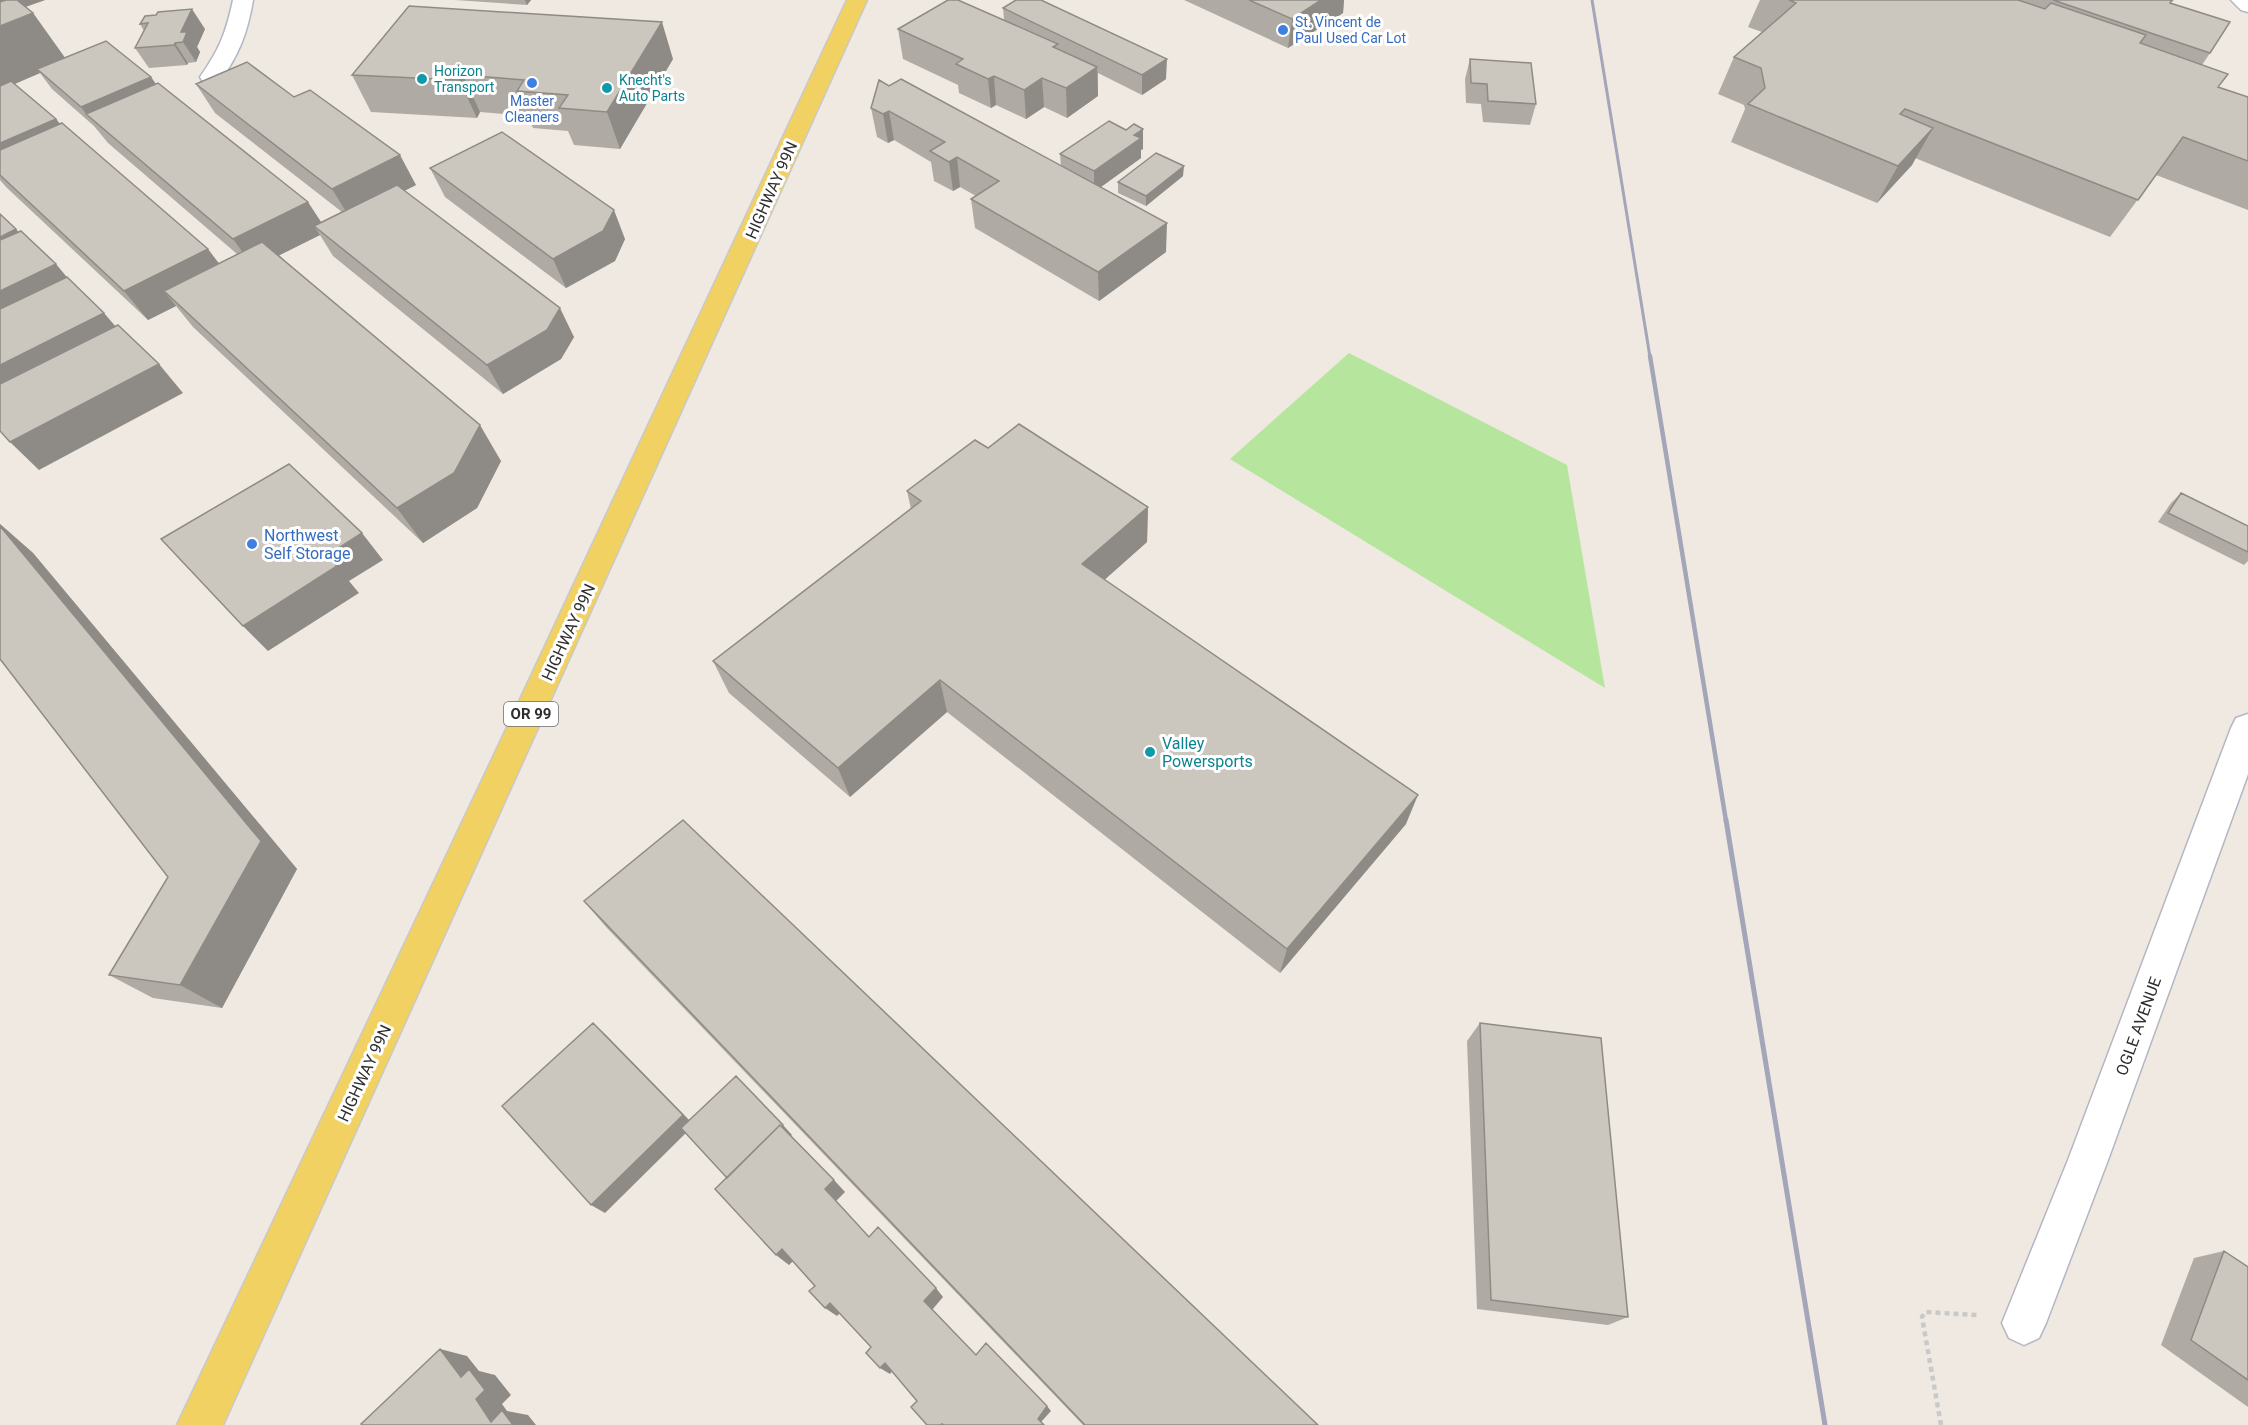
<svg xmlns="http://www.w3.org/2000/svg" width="2248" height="1425" viewBox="0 0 2248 1425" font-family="Roboto,sans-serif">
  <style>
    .green { fill: #b6e59e }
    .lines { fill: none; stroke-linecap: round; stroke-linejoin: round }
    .minor-casing { stroke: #b4b7c1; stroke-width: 3 }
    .tertiary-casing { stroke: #b4b7c1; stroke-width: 3 }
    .primary-casing { stroke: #c9c9c9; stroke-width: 3 }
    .path { stroke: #c9c9c9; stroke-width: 4.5; stroke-dasharray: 5 4; stroke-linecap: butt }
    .minor { fill: #fff; fill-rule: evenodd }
    .tertiary { fill: #fff; fill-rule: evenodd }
    .primary { fill: #f2d163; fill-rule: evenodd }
    .rail-far2 { stroke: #a3a6b8; stroke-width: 3 }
    .rail-far1 { stroke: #a3a6b8; stroke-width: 4.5 }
    .rail { stroke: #a3a6b8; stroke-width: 5 }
    .wall { fill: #afaba4; fill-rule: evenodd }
    .shaded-wall { fill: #8e8b86 }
    .building { fill: #cbc7bf; stroke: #8e8b86; stroke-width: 1.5 }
    .shop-dot { fill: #3f7fe0; stroke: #fff; stroke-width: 2 }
    .culture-dot { fill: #0f9aa8; stroke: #fff; stroke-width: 2 }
    .labels { text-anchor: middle; stroke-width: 6; stroke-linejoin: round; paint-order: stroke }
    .far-shop-label { font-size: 14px; fill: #366cbe; stroke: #fff; text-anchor: start }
    .far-culture-label { font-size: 14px; fill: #0d838f; stroke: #fff; text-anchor: start }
    .shield { fill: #fff; stroke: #6d6d6d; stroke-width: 1.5 }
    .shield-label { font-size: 15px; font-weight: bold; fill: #2e2e2e }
    .street-label { font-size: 16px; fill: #2e2e2e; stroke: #fff }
    .shop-label { font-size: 16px; fill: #366cbe; stroke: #fff; text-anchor: start }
    .culture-label { font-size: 16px; fill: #0d838f; stroke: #fff; text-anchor: start }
  </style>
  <rect width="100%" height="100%" fill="#efe9e1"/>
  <path class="green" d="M1349 353 1567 465 1605 688 1230 459Z"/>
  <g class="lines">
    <defs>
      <path id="minor" d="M233 0H253C248 31 239 56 219 82L211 84 203 82 200 77C219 50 226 33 233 0Z
        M2248 714V774L2108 1160 2046 1323 2039 1338 2024 1345 2009 1338 2002 1323 2068 1160 2231 728 2236 718Z"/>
      <path id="tertiary" d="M2231 0H2248V12L2241 10Z"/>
      <path id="primary" d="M847 0H867L223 1425H177L502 738Z"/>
    </defs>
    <use href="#minor" class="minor-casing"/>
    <use href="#tertiary" class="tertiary-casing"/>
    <use href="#primary" class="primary-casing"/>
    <path class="path" d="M1941 1425 1922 1317 1925 1312 1977 1315"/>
    <use href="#minor" class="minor"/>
    <use href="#tertiary" class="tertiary"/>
    <use href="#primary" class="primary"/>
    <path class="rail-far2" d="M1592 0 1650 357"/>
    <path class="rail-far1" d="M1650 356 1726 821"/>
    <path class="rail" d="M1726 820 1825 1425"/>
  </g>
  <path class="wall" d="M0 0H45L25 7 33 13 65 58 151 77 156 84 321 223 342 212 215 113 196 84 416 185 404 191 574 337 561 359 503 394 333 256 320 235 279 255 501 461 477 508 423 543 193 327 176 306 148 320 6 187 0 180ZM40 73 52 89 94 126 108 143 237 254 219 263 60 124 56 119 15 84Z
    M455 0H531L527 5Z
    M1184 0H1344L1343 13 1288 48Z
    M1760 0H2174L2171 3 2210 53 2202 65 2218 87 2248 97V210L2156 175 2110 237 1915 158 1912 165 1877 203 1731 142 1745 109 1744 105 1718 94 1734 57 1762 32 1748 27Z
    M1003 8 1166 79 1142 95 1098 73V96L1067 118 1044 107 1026 119 996 105 991 108 959 93 958 85 903 59 898 29 1004 20Z
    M145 16 205 29 197 47 200 52 196 62 188 63 187 65 149 68 135 48 144 31 140 24Z
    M673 59 620 149 574 145 568 131 533 128 528 116 480 112 477 118 371 112 352 75Z
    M1470 59 1536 104 1530 125 1483 122 1481 104 1466 103 1465 79Z
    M889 86 1061 166 1060 154 1143 149 1141 150V158L1101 187 1166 252 1099 301 975 228 971 199 976 196 960 187 953 191 934 181 931 162 894 140 888 143 877 137 871 108Z
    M430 168 625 239 615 261 566 288 445 197Z
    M1183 176 1146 206 1118 193V182Z
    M988 448 1148 507 1147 542 1104 580 1406 824 1280 973 947 712 850 797 729 693 713 661 911 509 907 491Z
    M2181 493 2248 526V561L2244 565 2158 522 2171 503Z
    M0 524 33 553 297 869 222 1008 153 998 109 975 168 877 0 659Z
    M584 901 1318 1425H1083L606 927Z
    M1480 1023 1628 1317 1608 1325 1477 1309 1467 1041Z
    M2224 1251 2248 1267V1407L2161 1345 2194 1258Z"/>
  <path class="shaded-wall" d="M0 0H45L0 16Z
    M525 0H531L527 5Z
    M1321 0H1344L1343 13 1288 48 1292 19Z
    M192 9 205 29 197 47 200 52 196 62 183 42 181 32Z
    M33 13 68 62 37 69 40 73 0 90V26Z
    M662 22 673 59 620 149 607 112Z
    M175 43 188 63 187 65 174 45Z
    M1167 59 1166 79 1142 95V75Z
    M1097 67 1098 96 1067 118 1066 88Z
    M463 75 480 112 477 118 459 80Z
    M994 76 996 105 991 108 988 79Z
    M151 77 165 98 87 115 81 107Z
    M1042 78 1044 107 1026 119 1024 90Z
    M889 111 894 140 888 143 883 114Z
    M56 119 72 139 0 170V143Z
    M1933 128 1912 165 1877 203 1898 166Z
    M1143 129V149L1141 150V158L1094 192V171L1134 135Z
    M400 155 416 185 350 218 332 189Z
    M957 157 960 187 953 191 949 162Z
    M1184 166 1183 176 1146 206V196Z
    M308 202 327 231 314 226 320 235 254 268 233 239Z
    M614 210 625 239 615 261 566 288 553 259Z
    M1167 223 1166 252 1099 301 1098 272Z
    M16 229 33 250 0 265V237Z
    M208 249 230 278 164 291 176 306 148 320 124 291Z
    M56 264 81 294 0 333V291Z
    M560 308 574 337 561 359 503 394 487 365Z
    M104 313 129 342 0 408V365Z
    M159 364 183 393 39 470 10 442Z
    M480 425 501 461 477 508 423 543 397 508Z
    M1148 507 1147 542 1084 598 1082 564Z
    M0 524 33 553 297 869 222 1008 180 985 261 841 0 526Z
    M362 533 383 560 349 581 359 593 268 651 243 626 326 556Z
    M940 680 947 712 850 797 838 768Z
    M1418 795 1406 824 1280 973 1287 949Z
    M593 1023 606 1035 694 1125 605 1213 591 1205Z
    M783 1125 792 1135 739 1188Z
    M834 1180 845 1192 836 1201 825 1189Z
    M782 1249 795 1259 789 1265 776 1255Z
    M936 1288 943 1297 932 1310 924 1301Z
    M830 1303 842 1311 837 1316 825 1308Z
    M440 1349 467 1356 479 1371 495 1375 511 1395 502 1404 507 1411 528 1415 536 1425H513L491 1422 461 1377Z
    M885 1363 894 1369 890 1374 880 1368Z
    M1047 1406 1051 1411 1041 1422 1038 1419Z"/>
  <path class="building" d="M6 0H17L33 13 0 26V2Z
    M948 0H958L1058 44 1053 47 1097 67 1066 88 1042 78 1024 90 994 76 988 79 956 64 963 59 898 29Z
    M1016 0H1041L1167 59 1142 75 1003 8Z
    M1249 0H1321L1292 19Z
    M1789 0H2018L2045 9 2051 3 2146 35 2140 43 2228 74 2218 87 2248 97V161L2183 137 2138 200 1905 109 1900 114 1933 128 1898 166 1748 104 1765 88 1761 68 1734 57 1796 3Z
    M2053 0H2172L2170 3 2230 22 2210 53Z
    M409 6 662 22 607 112 559 108 568 95 517 91 524 80 463 75 459 80 352 75Z
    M192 9 181 32H187L183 42 175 43 174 45 135 48 148 23 140 24 145 16 156 15 158 12Z
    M106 41 151 77 81 107 37 69Z
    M1470 59 1531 63 1536 104 1488 101 1487 84 1471 83Z
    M247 62 294 97 310 90 400 155 332 189 196 84Z
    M901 79 1167 223 1098 272 971 199 999 181 957 157 949 162 930 151 945 142 889 111 883 114 871 108 879 80 889 86Z
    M11 81 56 119 0 143V86Z
    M158 83 308 202 233 239 86 114Z
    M1109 121 1126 130 1134 124 1143 129 1134 135 1141 138 1094 171 1060 154Z
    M62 123 208 249 124 291 0 175V150Z
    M502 132 614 210 603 231 553 259 430 168Z
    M1156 153 1184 166 1146 196 1118 182Z
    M397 185 560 308 547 330 487 365 314 226Z
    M0 214 16 229 0 237Z
    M21 231 56 264 0 291V240Z
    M262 242 480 425 454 473 397 508 164 291Z
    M67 277 104 313 0 365V309Z
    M118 325 159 364 10 442 0 431V384Z
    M1019 424 1148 507 1082 564 1418 795 1287 949 940 680 838 768 713 661 921 501 907 491 975 440 988 448Z
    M289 464 362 533 326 556 337 566 243 626 161 539Z
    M2181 493 2248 526V552L2168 513Z
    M0 526 261 841 180 985 109 975 168 877 0 659Z
    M683 820 1318 1425H1085L584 901Z
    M593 1023 683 1115 591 1205 502 1106Z
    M1480 1023 1601 1038 1628 1317 1491 1300Z
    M736 1076 783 1125 782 1127 780 1125 727 1178 681 1128Z
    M780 1125 834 1180 825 1189 869 1237 878 1227 936 1288 924 1301 976 1355 986 1343 1047 1406 1038 1419 1044 1425H944L942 1424 941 1425H927L911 1407 917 1401 885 1363 880 1368 866 1353 871 1347 830 1303 825 1308 809 1291 815 1286 782 1249 776 1255 715 1189Z
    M2224 1251 2248 1267V1380L2191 1340Z
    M440 1349 461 1377 469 1369 485 1390 476 1399 491 1422 502 1410 513 1425H362L361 1424Z"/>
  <g class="shop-dot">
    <circle cx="1283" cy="30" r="6"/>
    <circle cx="532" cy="83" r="6"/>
    <circle cx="252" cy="544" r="6"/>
  </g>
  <g class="culture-dot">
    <circle cx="422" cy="79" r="6"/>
    <circle cx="607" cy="88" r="6"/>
    <circle cx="1150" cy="752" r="6"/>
  </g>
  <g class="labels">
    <g class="far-shop-label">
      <text x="1295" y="27">St. Vincent de<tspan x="1295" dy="16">Paul Used Car Lot</tspan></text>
      <text x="532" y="106" text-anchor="middle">Master<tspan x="532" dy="16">Cleaners</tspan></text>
    </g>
    <g class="far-culture-label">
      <text x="434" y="76">Horizon<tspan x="434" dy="16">Transport</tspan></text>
      <text x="619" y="85">Knecht's<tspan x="619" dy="16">Auto Parts</tspan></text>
    </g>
    <rect class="shield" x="504" y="702" width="54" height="24" rx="4.5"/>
    <g class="shield-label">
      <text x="531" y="719">OR 99</text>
    </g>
    <g class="street-label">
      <text transform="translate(771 190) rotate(-66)" y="6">HIGHWAY 99N</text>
      <text transform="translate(568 632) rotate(-65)" y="6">HIGHWAY 99N</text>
      <text transform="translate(2138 1026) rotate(-70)" y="6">OGLE AVENUE</text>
      <text transform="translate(364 1073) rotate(-65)" y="6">HIGHWAY 99N</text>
    </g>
    <g class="shop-label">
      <text x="264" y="541">Northwest<tspan x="264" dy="18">Self Storage</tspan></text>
    </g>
    <g class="culture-label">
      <text x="1162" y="749">Valley<tspan x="1162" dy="18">Powersports</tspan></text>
    </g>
  </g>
</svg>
